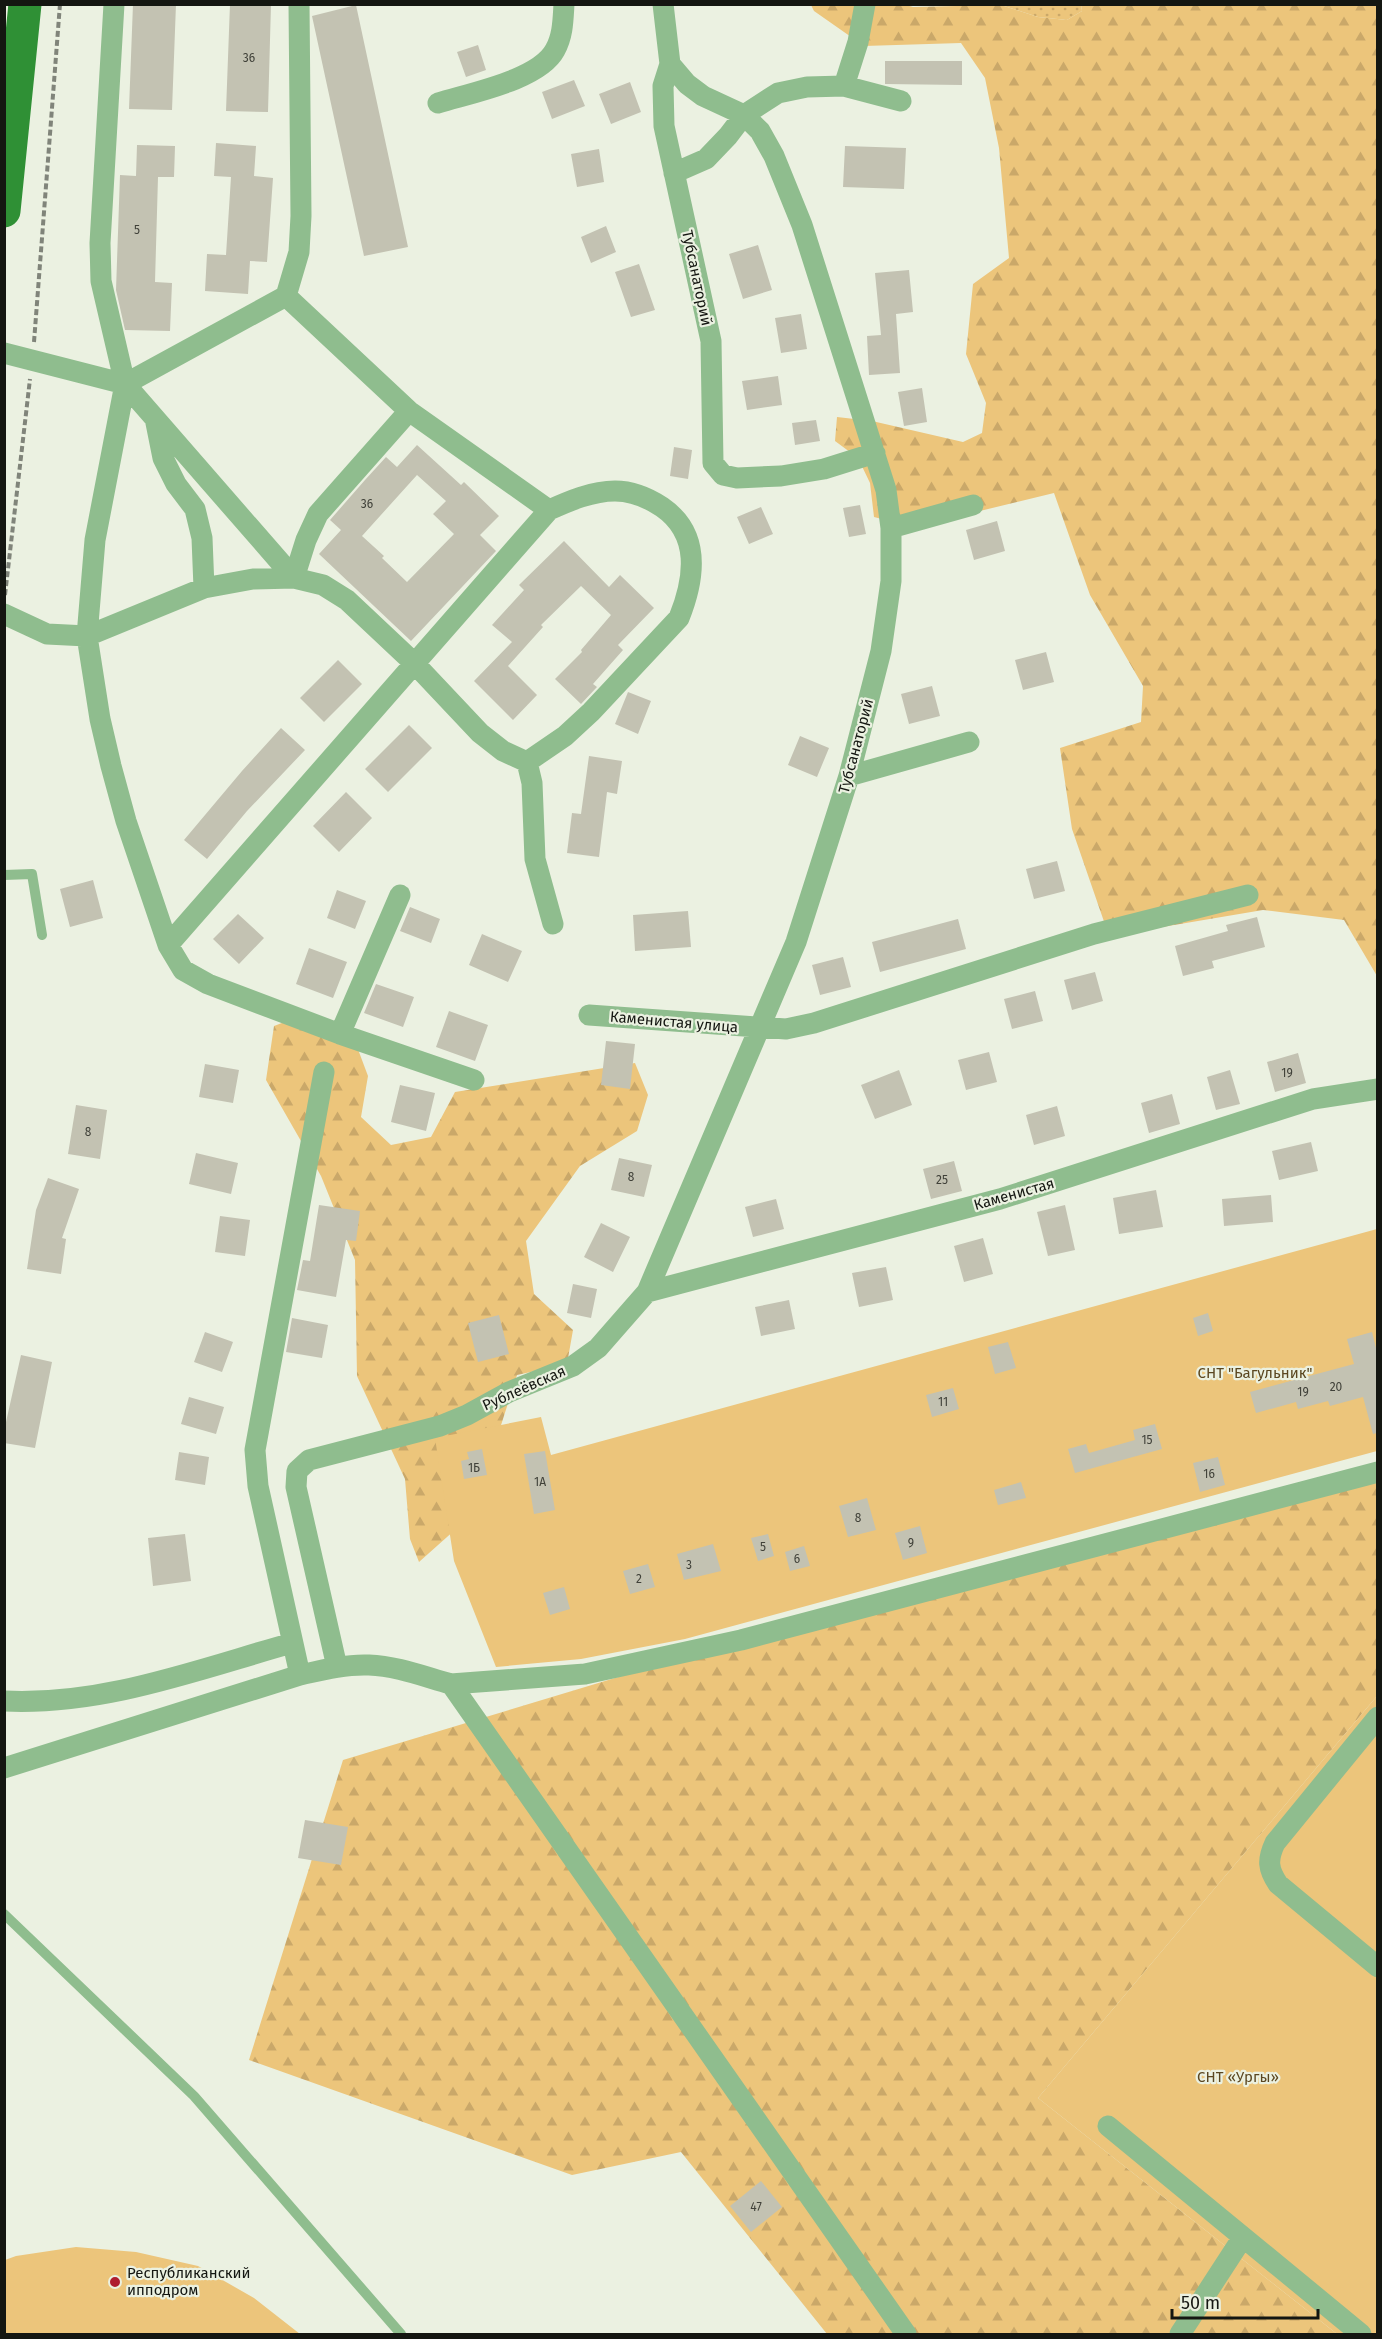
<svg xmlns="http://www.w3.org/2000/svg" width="1382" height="2339" viewBox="0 0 1382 2339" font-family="'Fira Sans',sans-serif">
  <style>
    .grass { fill: url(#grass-dots) }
    .forest { fill: url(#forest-firs) }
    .green { fill: #ecc57b }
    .building { fill: #c3c2b2; fill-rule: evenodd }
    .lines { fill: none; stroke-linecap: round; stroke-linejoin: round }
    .path { stroke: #80847a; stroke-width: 4; stroke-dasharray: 6 3; stroke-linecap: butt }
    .lane { stroke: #8fbd8e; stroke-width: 10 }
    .street { stroke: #8fbd8e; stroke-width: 21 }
    .primary { stroke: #2f9035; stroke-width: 33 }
    .poi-dot { fill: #af1c2f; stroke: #ebf1e1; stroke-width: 2 }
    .labels { text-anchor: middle; stroke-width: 4.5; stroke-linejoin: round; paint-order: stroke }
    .number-label { font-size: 12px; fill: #404139 }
    .street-label { font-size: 15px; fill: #141611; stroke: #ebf1e1 }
    .park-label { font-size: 15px; fill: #5b4720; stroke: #ebf1e1 }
    .poi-label { font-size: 15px; fill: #141611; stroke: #ebf1e1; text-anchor: start }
  </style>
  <defs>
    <pattern id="grass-dots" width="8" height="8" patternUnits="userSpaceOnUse" patternTransform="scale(1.5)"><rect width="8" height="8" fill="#ecc57b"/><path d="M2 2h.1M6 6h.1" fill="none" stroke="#caa869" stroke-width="1.8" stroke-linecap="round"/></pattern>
    <pattern id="forest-firs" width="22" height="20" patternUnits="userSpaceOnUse" patternTransform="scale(1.5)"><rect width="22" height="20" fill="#ecc57b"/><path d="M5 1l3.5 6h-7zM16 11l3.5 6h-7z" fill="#caa869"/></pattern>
  </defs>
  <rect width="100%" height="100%" fill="#ebf1e1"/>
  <path class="grass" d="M1001 5H1081L1082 11 1067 20 1038 17Z"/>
  <path class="forest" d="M902 4 913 7 1001 5 1038 17 1067 20 1082 11 1081 5H1377V976L1344 920 1263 910 1109 936 1072 829 1060 748 1141 722 1143 686 1090 595 1054 493 914 527 874 517 870 483 858 458 835 441 837 417 872 421 963 442 982 433 986 403 966 354 973 284 1009 258 999 148 985 78 961 43 864 46 814 11 811 5Z
    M303 1015 350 1028 368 1076 361 1117 391 1145 431 1137 455 1092 635 1063 648 1095 637 1131 580 1166 526 1241 534 1294 573 1330 567 1364 517 1375 495 1444 456 1529 419 1562 410 1539 405 1479 357 1376 355 1260 321 1176 266 1080 274 1026Z
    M1377 1474V1696L1038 2098 1337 2334H827L681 2152 572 2175 249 2060 343 1760 741 1640Z"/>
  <path class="green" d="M1377 1229V1451L685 1639 581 1659 496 1667 454 1561 435 1438 541 1417 551 1455Z
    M1377 1696V2334H1337L1038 2098Z
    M76 2247 136 2252 198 2266 254 2298 300 2334H5V2260L16 2256Z"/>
  <path class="building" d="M133 4H176L172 110 129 109Z
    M230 4H271L268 112 226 111Z
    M356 5 408 247 364 256 312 16Z
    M478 45 486 70 466 77 457 52Z
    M885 61H962V85L885 84Z
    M574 80 585 106 552 119 542 92Z
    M630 82 641 112 611 124 599 94Z
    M216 143 256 146 254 176 273 178 267 262 250 261 248 294 205 291 207 254 226 255 231 177 214 176Z
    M137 145 175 146 174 177H158L155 282 172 283 170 331 125 330 116 290 120 175 136 176Z
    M845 146 906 148 904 189 843 187Z
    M599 149 604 182 577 187 571 154Z
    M606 226 616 252 591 263 581 237Z
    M758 245 772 290 743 299 729 254Z
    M639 264 655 310 631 317 615 272Z
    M909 270 913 312 896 314 900 373 869 375 867 336 881 335 875 273Z
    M801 314 807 349 781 353 775 318Z
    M778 376 782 405 747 410 742 381Z
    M922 388 927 422 904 426 898 392Z
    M816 420 820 441 795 445 792 423Z
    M417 445 461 485 464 482 499 516 480 535 496 551 411 641 319 554 341 530 330 520 365 480 386 457 397 467ZM417 475 446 501 433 514 454 534 407 582 382 558 384 556 362 536Z
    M674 447 692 450 688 479 670 476Z
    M860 505 866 534 849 537 843 508Z
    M761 507 773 534 749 544 737 517Z
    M997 521 1005 551 974 560 966 530Z
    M564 541 609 587 620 575 654 608 618 645 623 650 593 684 597 687 581 704 555 679 582 652 581 650 611 615 581 586 541 625 543 627 508 666 537 695 513 720 474 681 512 642 492 625 524 590 519 585Z
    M1046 652 1054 682 1023 690 1015 660Z
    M338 660 362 684 324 722 300 698Z
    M932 686 940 716 909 724 901 694Z
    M628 692 651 701 638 734 615 724Z
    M409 725 432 748 388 792 365 769Z
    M281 728 305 750 247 811 207 859 184 840 242 771Z
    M800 736 829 748 817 777 788 765Z
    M589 756 622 761 617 794 607 792 599 857 567 853 572 813 581 814Z
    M346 792 372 818 339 852 313 826Z
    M1057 861 1065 891 1034 899 1026 869Z
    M93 880 103 918 70 927 60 889Z
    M337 890 366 901 355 929 327 918Z
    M410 907 440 919 431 943 400 931Z
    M688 911 691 947 635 951 633 915Z
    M238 914 264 938 239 964 213 939Z
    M1257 917 1265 947 1212 961 1214 968 1183 976 1175 946 1228 931 1226 925Z
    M958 919 966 949 880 972 872 942Z
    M482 934 522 951 508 982 469 965Z
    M309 948 347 962 333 998 296 984Z
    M843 957 851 987 820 995 812 965Z
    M1095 972 1103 1001 1072 1010 1064 980Z
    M376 984 414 997 403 1027 364 1013Z
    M1035 991 1043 1021 1012 1029 1004 999Z
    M449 1011 488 1025 475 1061 436 1047Z
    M606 1041 635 1044 630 1089 601 1085Z
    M989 1052 997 1082 966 1090 958 1060Z
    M1298 1053 1306 1083 1275 1092 1267 1062Z
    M205 1064 239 1070 233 1103 199 1097Z
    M899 1070 912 1105 875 1119 861 1085Z
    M1230 1070 1240 1104 1216 1110 1207 1077Z
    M400 1085 435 1093 426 1131 391 1122Z
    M1172 1094 1180 1124 1149 1133 1141 1103Z
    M76 1105 107 1110 100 1159 68 1154Z
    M1057 1106 1065 1136 1034 1145 1026 1115Z
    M1311 1142 1318 1171 1279 1180 1272 1151Z
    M196 1153 238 1163 231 1194 189 1184Z
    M619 1158 652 1165 644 1197 611 1190Z
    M954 1161 962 1191 931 1199 923 1169Z
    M48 1178 79 1189 62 1238 66 1239 61 1274 27 1269 36 1210Z
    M1156 1190 1163 1227 1119 1234 1113 1198Z
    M1271 1195 1273 1222 1224 1226 1222 1199Z
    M776 1199 784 1229 753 1237 745 1207Z
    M319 1205 360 1211 356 1241 346 1240 336 1297 297 1290 303 1260 310 1261Z
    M1065 1205 1075 1250 1048 1256 1037 1212Z
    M220 1216 250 1220 245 1256 215 1252Z
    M601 1223 630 1237 613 1272 584 1257Z
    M983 1238 993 1274 964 1282 954 1246Z
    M886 1267 893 1300 859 1307 852 1273Z
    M573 1284 597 1289 591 1318 567 1313Z
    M789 1300 795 1329 761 1336 755 1307Z
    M1208 1313 1213 1331 1198 1336 1193 1318Z
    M499 1315 509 1354 478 1362 468 1323Z
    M292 1318 328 1325 322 1358 286 1352Z
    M205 1332 233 1342 222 1372 194 1362Z
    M1372 1332 1377 1352V1433L1373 1434 1363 1397 1330 1406 1328 1401 1298 1409 1296 1402 1256 1413 1250 1392 1354 1364 1347 1339Z
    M1008 1342 1016 1368 995 1374 988 1347Z
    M21 1355 52 1362 35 1448 4 1443V1431Z
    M953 1388 959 1409 932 1417 926 1395Z
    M189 1397 224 1407 216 1434 181 1424Z
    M1155 1424 1162 1449 1075 1473 1068 1449 1086 1444 1089 1453 1135 1440 1133 1430Z
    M482 1449 487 1475 464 1479 461 1461 469 1459 467 1452Z
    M545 1451 555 1510 534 1514 524 1454Z
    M179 1452 209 1457 205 1485 175 1480Z
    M1218 1457 1225 1485 1200 1492 1193 1463Z
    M1021 1482 1026 1498 998 1505 994 1490Z
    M867 1498 876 1530 848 1537 839 1506Z
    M920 1526 927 1553 903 1560 895 1533Z
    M185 1534 191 1581 153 1586 148 1538Z
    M768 1534 774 1556 758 1561 751 1538Z
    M713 1544 721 1571 684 1580 677 1554Z
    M804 1546 810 1566 790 1571 785 1552Z
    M648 1564 655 1587 630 1594 623 1571Z
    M564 1587 570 1609 550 1615 543 1593Z
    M305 1820 348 1827 341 1865 298 1858Z
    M761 2181 782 2207 751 2232 730 2206Z"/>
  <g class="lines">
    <path class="path" d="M34 342 60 4
      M5 595 30 379"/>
    <path class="lane" d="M4 875 32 874 42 935
      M4 1914 194 2096 401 2334"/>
    <path class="street" d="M114 4 100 243 101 281 125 384 95 540 87 636 100 719 111 766 126 821 168 945 183 970 208 984 340 1034 474 1080
      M663 4 670 64 663 86 664 126 711 341 713 463 723 475 737 478 781 476 824 469 875 453
      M844 86 858 42 865 4
      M438 103C470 93 539 80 555 50 563 36 563 20 564 4
      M674 173 706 159 728 136 744 115 778 93 807 87 844 86 901 101
      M286 296 299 252 301 216 299 4
      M4 353 125 384 294 578
      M125 384 286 296 409 411 549 510
      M156 423 163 458 176 484 195 509 202 538 204 588
      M891 528 973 505
      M294 578 306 540 318 514 409 411
      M4 614 47 634 87 636 204 588 253 579 294 578 323 585 347 600 414 663 480 733 503 751 527 762
      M849 776 969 742
      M168 945 549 510C569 501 592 491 615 491 633 491 647 497 662 507 701 534 695 578 679 618L591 712 565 736 527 762 532 783 535 859 553 924
      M589 1015 786 1029 814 1023 1094 934 1248 895
      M340 1034 400 895
      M647 1292 1000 1199 1313 1099 1378 1089
      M337 1667 296 1487 297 1471 309 1460 440 1426 467 1415 509 1392 573 1366 598 1348 647 1292 796 942 849 776 881 651 891 581V528L886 490 802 225 774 156 760 131 744 115 703 96 687 84 670 64
      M300 1675 258 1486 255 1450 324 1072
      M451 1684 585 1674 741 1640 1378 1472
      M4 1701C103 1706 199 1669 292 1643
      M1378 1717 1275 1843C1267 1860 1268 1869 1278 1884L1378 1967
      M4 1768 300 1675C322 1670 346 1664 369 1665 397 1666 425 1677 451 1684L906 2334
      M1108 2126 1361 2334
      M1180 2334 1243 2237"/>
    <path class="primary" d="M4 211 25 4"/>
  </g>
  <circle class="poi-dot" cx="115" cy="2282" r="6"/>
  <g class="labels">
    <g class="number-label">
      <text x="249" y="62">36</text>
      <text x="137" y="234">5</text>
      <text x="367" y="508">36</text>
      <text x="1287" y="1077">19</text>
      <text x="88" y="1136">8</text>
      <text x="631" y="1181">8</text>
      <text x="942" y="1184">25</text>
      <text x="1336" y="1391">20</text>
      <text x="1303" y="1396">19</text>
      <text x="943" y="1406">11</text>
      <text x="1147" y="1444">15</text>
      <text x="474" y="1472">1Б</text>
      <text x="1209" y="1478">16</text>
      <text x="540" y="1486">1А</text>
      <text x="858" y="1522">8</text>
      <text x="911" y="1547">9</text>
      <text x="763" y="1551">5</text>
      <text x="797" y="1563">6</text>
      <text x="689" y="1569">3</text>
      <text x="639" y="1583">2</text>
      <text x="756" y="2211">47</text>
    </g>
    <g class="street-label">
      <text transform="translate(697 278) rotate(78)" y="5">Тубсанаторий</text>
      <text transform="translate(856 746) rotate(-75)" y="5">Тубсанаторий</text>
      <text transform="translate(674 1022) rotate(5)" y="5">Каменистая улица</text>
      <text transform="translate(1014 1194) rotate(-16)" y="5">Каменистая</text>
      <text transform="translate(524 1388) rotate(-24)" y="5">Рублеёвская</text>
    </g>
    <g class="park-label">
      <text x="1255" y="1378">СНТ "Багульник"</text>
      <text x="1238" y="2082">СНТ «Ургы»</text>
    </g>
    <g class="poi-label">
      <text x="127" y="2278">Республиканский<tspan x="127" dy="17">ипподром</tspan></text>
    </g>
  </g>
  <rect width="1382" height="2339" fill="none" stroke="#141611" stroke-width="12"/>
  <path d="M1172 2309v9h146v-9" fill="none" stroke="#141611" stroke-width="3"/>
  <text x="1181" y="2309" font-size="18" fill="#141611" stroke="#ebf1e1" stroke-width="4.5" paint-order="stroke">50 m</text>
</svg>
